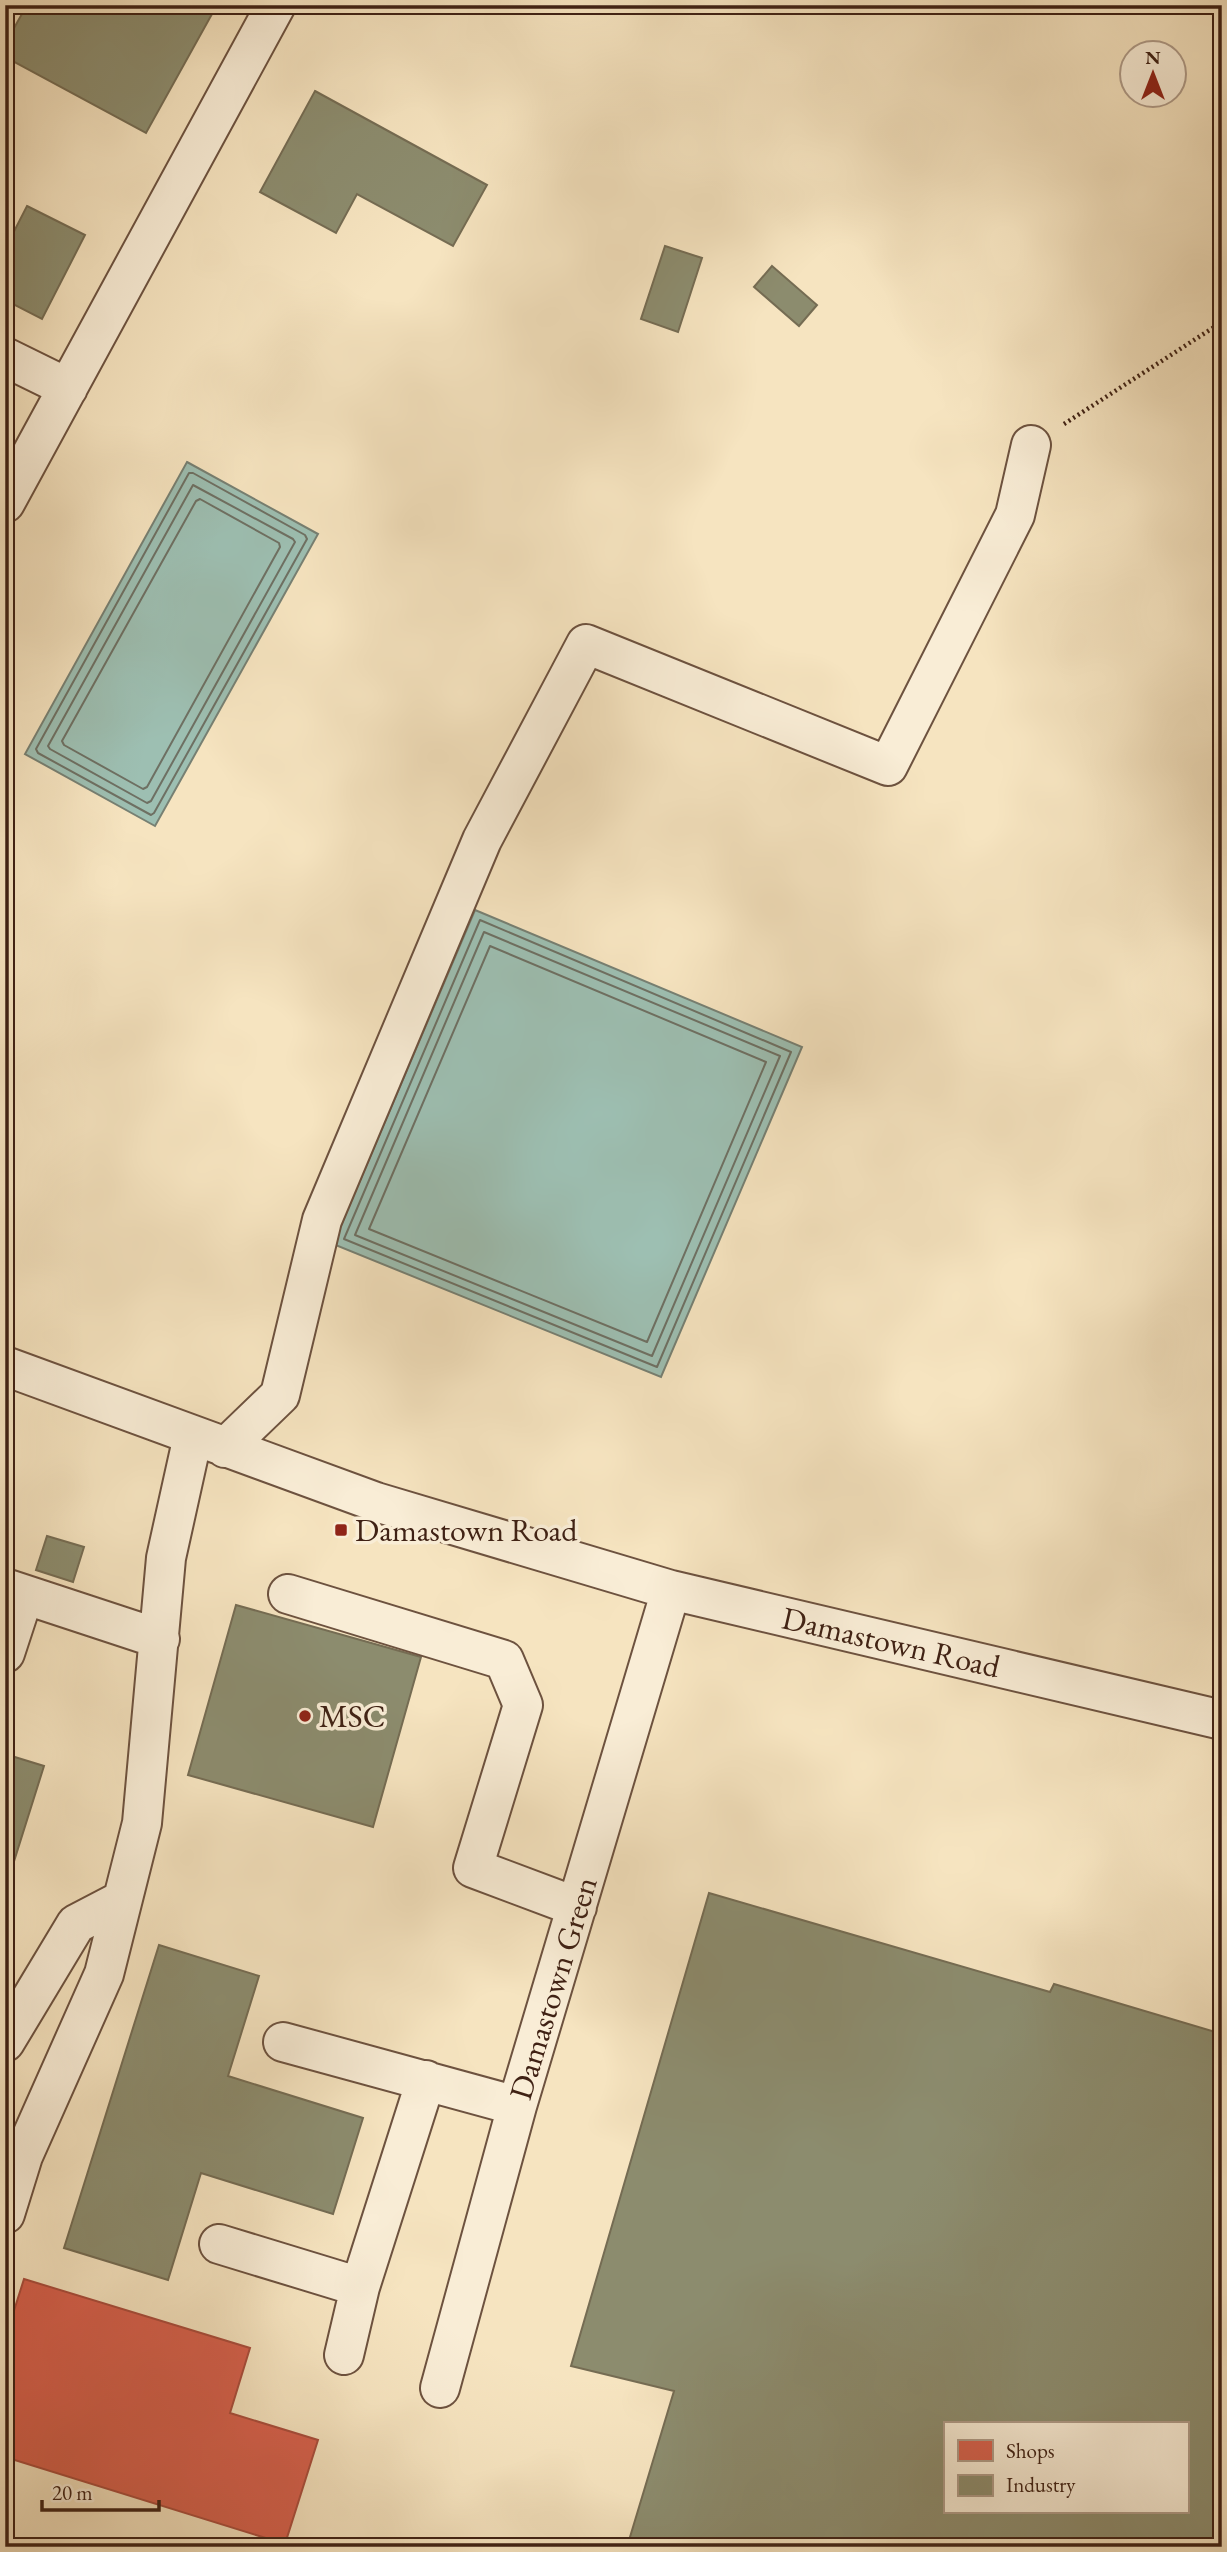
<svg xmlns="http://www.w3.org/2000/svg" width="1227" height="2552" viewBox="0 0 1227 2552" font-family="'EB Garamond',serif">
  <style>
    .water { fill: #9dbfb2; stroke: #778073; stroke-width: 2 }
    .shops { fill: #d6604d; stroke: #a94d3c; stroke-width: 2 }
    .industry { fill: #8c8c6e; stroke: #756c53; stroke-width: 2; fill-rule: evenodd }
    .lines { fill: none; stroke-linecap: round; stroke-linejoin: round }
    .shore { stroke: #6e7063; stroke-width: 2 }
    .minor-casing { stroke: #6d523f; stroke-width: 42 }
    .path { stroke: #3f2114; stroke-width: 4.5; stroke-dasharray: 2 3.5; stroke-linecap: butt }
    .minor { stroke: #f9edd6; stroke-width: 38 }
    .poi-dot { fill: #8f2418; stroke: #f9edd6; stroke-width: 2.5 }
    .labels { text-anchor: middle; stroke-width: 7; stroke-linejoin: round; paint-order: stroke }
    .poi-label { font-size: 32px; fill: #3f2114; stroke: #f9edd6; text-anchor: start }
    .street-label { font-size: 32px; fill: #3f2114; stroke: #f9edd6 }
  </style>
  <rect width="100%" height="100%" fill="#f6e4c0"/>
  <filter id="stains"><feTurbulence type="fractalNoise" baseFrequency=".00286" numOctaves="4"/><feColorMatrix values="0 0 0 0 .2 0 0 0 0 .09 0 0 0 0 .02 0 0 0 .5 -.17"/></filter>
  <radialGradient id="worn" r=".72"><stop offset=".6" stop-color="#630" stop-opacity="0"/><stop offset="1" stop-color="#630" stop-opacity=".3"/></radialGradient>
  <path class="water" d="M187 462 318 534 155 826 25 754Z
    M475 910 802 1047 661 1377 333 1244Z"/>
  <path class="shops" d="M24 2279 250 2348 230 2413 318 2440 285 2544 5 2457V2339Z"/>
  <path class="industry" d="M27 5H217L146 133 5 57V44Z
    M315 91 487 185 453 246 357 194 336 233 260 192Z
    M27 206 85 235 42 319 5 300V249Z
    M665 246 702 258 678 332 641 319Z
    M772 266 817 305 799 326 754 287Z
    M47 1536 84 1547 73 1582 36 1570Z
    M236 1605 421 1657 373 1827 188 1775Z
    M5 1754 44 1766 5 1890Z
    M709 1893 1050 1992 1054 1984 1222 2034V2547H1189L1179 2544 1178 2547H627L674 2391 571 2366ZM945 2424H1187V2512H945Z
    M159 1945 259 1976 228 2076 363 2118 333 2214 201 2173 168 2280 64 2248Z"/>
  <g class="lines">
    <path class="shore" d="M189 473H193L305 535 307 539 154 813 151 815 38 753 36 749Z
      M193 485 293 539 295 542 151 801 147 803 50 749 48 746Z
      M200 499 279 543 280 547 147 787 143 789 64 745 62 741 196 501Z
      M480 920 791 1052 657 1367 344 1239Z
      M484 932 780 1056 652 1356 355 1235Z
      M490 946 766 1062 647 1342 369 1229Z"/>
    <defs>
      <path id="minor" d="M5 357 68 388
        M5 503 276 5
        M5 1366 376 1502 671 1590 1222 1720
        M225 1448 280 1395 322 1220 482 840 586 644 888 766 1015 515 1031 445
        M5 1588 160 1639
        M288 1594 504 1660 523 1705 473 1868 577 1907
        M5 1653 24 1595
        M5 2042 76 1924 122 1900
        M283 2042 517 2106
        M5 2214 23 2156 104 1974 142 1823 166 1558 193 1436
        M219 2244 360 2287
        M344 2355 360 2287 426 2080
        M440 2388 517 2106 671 1590"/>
    </defs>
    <use href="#minor" class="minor-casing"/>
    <path class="path" d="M1064 424 1222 322"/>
    <use href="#minor" class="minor"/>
  </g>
  <g class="poi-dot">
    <rect x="334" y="1523" width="14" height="14" rx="3.5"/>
    <circle cx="305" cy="1716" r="7"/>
  </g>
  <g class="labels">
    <g class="poi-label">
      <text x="355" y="1541">Damastown Road</text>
      <text x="319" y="1727">MSC</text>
    </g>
    <g class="street-label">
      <text transform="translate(891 1642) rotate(13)" y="11">Damastown Road</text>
      <text transform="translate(553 1988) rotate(-73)" y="11">Damastown Green</text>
    </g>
  </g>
  <rect width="1227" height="2552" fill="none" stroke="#f6e4c0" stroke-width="28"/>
  <rect x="7" y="7" width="1213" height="2538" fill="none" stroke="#3f2114" stroke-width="3.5"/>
  <rect x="14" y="14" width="1199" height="2524" fill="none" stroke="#3f2114" stroke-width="2"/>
  <rect x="944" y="2422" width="245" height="91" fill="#f9edd6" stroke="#af9b88" stroke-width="2"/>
  <rect x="958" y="2440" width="35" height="21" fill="#d6604d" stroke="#af9b88" stroke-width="2"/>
  <text x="1006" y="2458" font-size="21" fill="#3f2114">Shops</text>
  <rect x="958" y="2475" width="35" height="21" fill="#8c8c6e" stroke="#af9b88" stroke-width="2"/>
  <text x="1006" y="2492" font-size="21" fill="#3f2114">Industry</text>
  <g transform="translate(1153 74)"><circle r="33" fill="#f9edd6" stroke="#af9b88" stroke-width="2"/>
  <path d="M0-5L12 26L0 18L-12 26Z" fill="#8f2418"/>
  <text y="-10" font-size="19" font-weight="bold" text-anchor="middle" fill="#3f2114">N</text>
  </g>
  <path d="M42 2500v10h117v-10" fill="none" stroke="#3f2114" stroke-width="3.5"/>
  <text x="52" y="2500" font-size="21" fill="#3f2114" stroke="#f9edd6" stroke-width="5" paint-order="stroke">20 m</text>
  <rect width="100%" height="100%" filter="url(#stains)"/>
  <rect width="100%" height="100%" fill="url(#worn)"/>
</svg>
